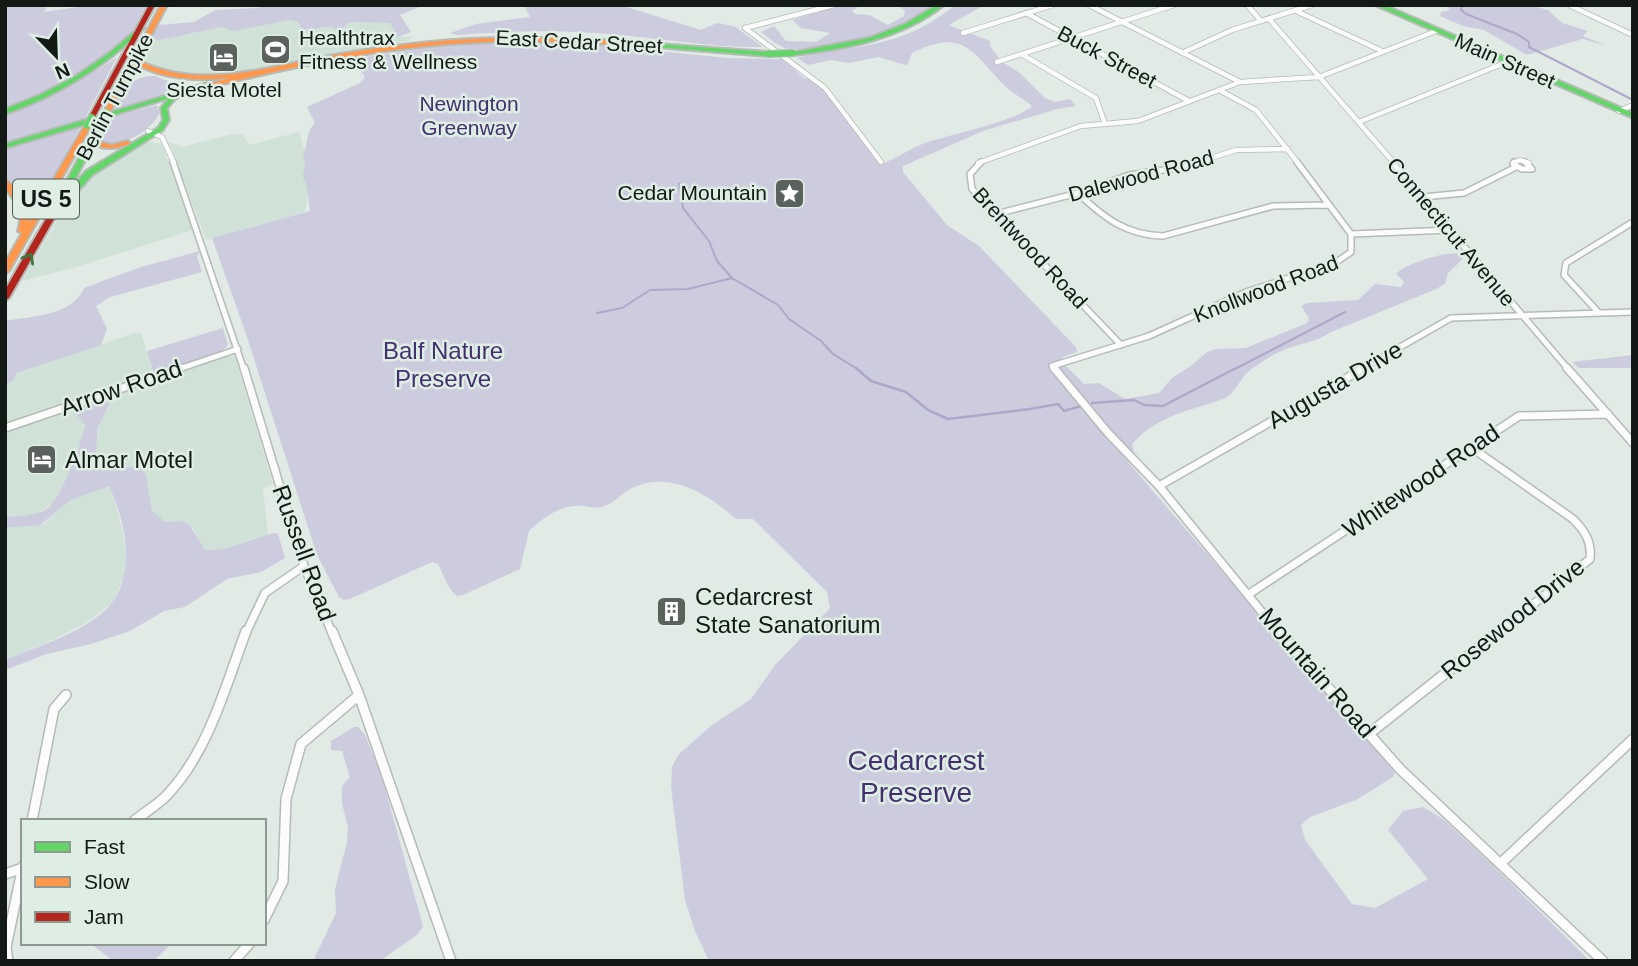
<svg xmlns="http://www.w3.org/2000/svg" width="1638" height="966" viewBox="0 0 1638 966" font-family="Helvetica,sans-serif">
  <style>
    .built { fill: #d0e1d7 }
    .green { fill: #cdccde }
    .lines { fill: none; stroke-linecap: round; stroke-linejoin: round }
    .stream-far1 { stroke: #aea7ca; stroke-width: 2 }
    .stream { stroke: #aea7ca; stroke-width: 2.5 }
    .street-far3-casing { stroke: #b5bbb7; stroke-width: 6 }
    .street-far2-casing { stroke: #b5bbb7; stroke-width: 8 }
    .street-far1-casing { stroke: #b5bbb7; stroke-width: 10 }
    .street-casing { stroke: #b5bbb7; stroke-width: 12 }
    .fast-casing { stroke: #b5bbb7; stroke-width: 4 }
    .slow-casing { stroke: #b5bbb7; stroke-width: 4 }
    .jam-casing { stroke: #b5bbb7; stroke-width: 4 }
    .street-far3 { stroke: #fbfcfb; stroke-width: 4.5 }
    .street-far2 { stroke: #fbfcfb; stroke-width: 5 }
    .street-far1 { stroke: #fbfcfb; stroke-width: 7 }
    .street { stroke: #fbfcfb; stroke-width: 9 }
    .fast { fill: #63d668; fill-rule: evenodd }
    .slow { fill: #ff974d; fill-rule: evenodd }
    .jam { fill: #b3261e; fill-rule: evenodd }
    .fast-bridge-casing { stroke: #b5bbb7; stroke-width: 8; stroke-linecap: butt }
    .fast-bridge { stroke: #63d668; stroke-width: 6 }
    .oneway { stroke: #3b783e }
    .labels { text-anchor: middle; stroke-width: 5; stroke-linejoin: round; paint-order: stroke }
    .far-poi-label { font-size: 21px; fill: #131915; stroke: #deeee4; text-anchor: start }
    .far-street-label { font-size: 21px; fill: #131915; stroke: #deeee4 }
    .far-park-label { font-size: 21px; fill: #442f70; stroke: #deeee4 }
    .shield { fill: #deeee4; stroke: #505953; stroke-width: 2 }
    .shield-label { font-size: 23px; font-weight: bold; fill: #131915 }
    .park-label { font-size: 24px; fill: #442f70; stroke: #deeee4 }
    .street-label { font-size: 24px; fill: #131915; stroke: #deeee4 }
    .poi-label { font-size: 24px; fill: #131915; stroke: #deeee4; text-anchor: start }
    .near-park-label { font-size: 28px; fill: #442f70; stroke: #deeee4 }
  </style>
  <rect width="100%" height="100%" fill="#e2eae5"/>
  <path class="built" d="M289 20 320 27 349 22 390 23 398 37 411 36 410 41 339 52 235 75H177L141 64 140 59 150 39 160 40 222 27Z
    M299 132 308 164 309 187 305 212 206 240 169 142 182 147 232 134 243 135 249 145Z
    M152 142 161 144 164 149 193 230 76 267 22 281 71 197 94 174 141 144Z
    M135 333H141L154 375 5 425V384L13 381 15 373Z
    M226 356 235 357 273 484 263 488 268 534 224 549 205 550 193 528 182 521 165 522 152 512 146 476 135 466 124 467 111 460 97 463 94 459 100 421 117 393Z
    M77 409 76 414 85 425 83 442 76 450 66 479 52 504 35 515 5 517V432Z
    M104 486H110L113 495 123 533 126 558 124 577 112 603 89 621 55 639 5 660V528L43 524 71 500Z"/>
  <path class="green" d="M5 5H48L44 12 91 5H146C140 16 135 29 128 39 103 73 43 94 5 110Z
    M266 5H424L400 15 411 32 398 37 390 23 349 22 338 33 332 26 303 30 298 22 289 20 234 31 222 27 160 40 150 39 158 25 194 22 215 10 257 8Z
    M524 5H620L701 30 717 23 734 26 763 47C714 48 667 39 618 35 564 29 511 31 457 35L450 33 476 24 530 17Z
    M856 5 857 8 852 10 855 14 869 15 888 25 904 16 905 11 897 5H931C902 33 829 53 788 49 780 48 768 37 761 32L774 26 786 41 816 42 830 33 801 28 792 20 839 6Z
    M955 5 983 6 949 25 990 41V46L1002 62 1020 73 1045 98 1055 102 1070 99 1076 106 1057 109 983 131 903 166V172L947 225 979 246 1076 347 1077 352 1063 357 1061 361 1084 384 1099 383 1125 399 1159 393 1172 378 1192 365 1207 352 1216 349 1246 348 1307 323 1309 318 1301 306 1307 303 1358 300 1375 284 1401 287 1404 282 1396 274C1405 264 1447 250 1462 254L1463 259 1448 273 1445 284 1434 290 1331 332C1317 342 1302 343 1286 349 1275 353 1263 361 1253 368 1241 375 1236 394 1223 399 1187 412 1160 414 1132 444L1135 456 1128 462 1395 772 1393 777 1358 799 1310 817 1301 825 1305 840 1352 904 1375 908 1428 879 1388 830 1403 811 1423 807 1443 819 1487 860 1590 961H709L695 931 685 900 671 787 672 767 679 754 712 725 751 699 775 665 830 608 827 592 753 519H736C708 494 671 471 634 487 622 492 615 503 602 507 591 509 585 505 575 506 558 507 541 519 529 531L520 569 463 595 457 596C446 587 444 575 438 564L432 562 350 599 343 600 339 597 317 555 245 331 212 238 310 211 307 187 303 177 305 162 303 155C309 142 305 134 315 123L307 107 360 83 365 77 355 63 365 62 366 57 445 45 503 42 587 44 728 58 782 59 805 79 810 78 824 88 881 164C897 159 910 148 925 143 949 135 1017 121 1032 106 1024 98 1014 95 1006 87 973 54 965 26 912 53L908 64 905 65 879 57 849 63 831 60 808 65 797 58C859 44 902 49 955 5Z
    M1444 5H1529L1548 10 1562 23 1588 31 1583 36 1607 46 1583 39 1527 55 1484 30 1463 26 1440 16 1441 12 1451 10Z
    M117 57 84 120 5 143V114L84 78Z
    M155 76 184 87 113 111C124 92 130 75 155 76Z
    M157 105 160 113C147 134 124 147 100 143L99 140 109 118Z
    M81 126 30 221 28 205 5 179V148Z
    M200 251 197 257 202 272 110 297 96 306 107 329 101 345 16 373 13 381 5 384V321C32 316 72 316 84 288L141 267Z
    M223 328 228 345 223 350 154 375 147 351Z
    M1633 355V368H1579L1572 362Z
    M105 399 111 401 98 427 95 462 111 460 124 467 140 466 146 475 152 511 165 522 182 521 190 525 205 550 224 549 273 533 278 534 285 558 261 572 227 579 185 607 164 611 130 631 91 644 47 654 5 670V660C36 647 88 631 110 605 137 573 125 520 109 486L71 500 40 525 5 528V517C20 515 35 517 48 508 60 500 84 438 85 425L76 414 77 409Z
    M354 727H358L365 735 381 774 423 926 418 934 380 961H313L336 913 335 889 347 842 348 828 342 803V786L350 777 342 751 331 750V741Z
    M90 943H172L154 961H113Z"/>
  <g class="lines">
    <path class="stream-far1" d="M1462 5 1461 10 1466 14 1517 34 1529 42V47L1633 100
      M679 184 683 208 709 241 717 261 732 278 778 305 789 319 821 341 833 354 859 370
      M597 313 622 308 650 290 688 289 732 278
      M1233 370 1345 312"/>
    <path class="stream" d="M856 368 871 381 906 392 928 410 948 419 1030 409 1058 404 1064 411 1081 406
      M1092 403 1134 400 1144 405 1163 406 1236 368"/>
    <defs>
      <path id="street-far3" d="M1089 5 1240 82
        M1247 5 1261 21
        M1569 5 1633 35
        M1296 11 1382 51
        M1026 13 1189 101
        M1270 20 1394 163
        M745 28 825 88 881 162
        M745 28 834 5
        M963 33 1053 5
        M1182 53 1232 30 1312 5
        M1023 55 1096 98 1105 124
        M997 62 1174 5
        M1219 90 1256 110 1298 163
        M1619 111 1633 105
        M1359 122 1507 62
        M148 131 162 137 174 163
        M978 163 1081 126 1138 121 1240 82 1319 77 1436 31
        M1195 163 1236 150 1288 149
        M1513 163 1520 160 1529 163"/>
      <path id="street-far2" d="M173 162 244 370
        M981 162 970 174 972 189 1121 345
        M1392 162 1569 370
        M1514 162 1513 164 1522 169H1532L1525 162
        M1078 193C1104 218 1126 235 1163 236L1273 206 1329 205
        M1423 197 1464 193 1516 167
        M996 214 1078 193 1129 175 1184 167 1200 162
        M1351 234 1451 230
        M1599 313 1564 275 1566 263 1633 222
        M176 370 238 349
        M1055 370 1052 366 1149 336 1246 292 1335 263 1351 252V234L1297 162
        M1360 370 1451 318 1633 312"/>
      <path id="street-far1" d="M244 368 304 566 332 633
        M1054 368 1108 433 1159 486 1279 633
        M1567 368 1633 443
        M5 428 181 368
        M1472 448 1573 519C1585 531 1592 542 1590 559L1497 633
        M1159 486 1364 368
        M1249 594 1519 416 1608 414
        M246 633 265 593 304 566"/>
      <path id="street" d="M332 631 359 695 451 961
        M1278 631 1400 769 1603 961
        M1370 733 1499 631
        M32 821 54 709 66 695
        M134 821C145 812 159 804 168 794 209 750 226 685 246 631
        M1501 863 1633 739
        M5 874 23 868
        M264 920 283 881 286 799 301 744 359 695
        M8 961 6 947 23 866
        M234 961 250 943"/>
      <path id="fast" d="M937 5H944C901 39 846 49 793 55L790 53 869 38 905 24Z
        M1375 5H1384L1633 113V118Z
        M141 26 144 28 143 29C104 67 57 96 5 114V109L40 95 76 76 108 54Z
        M658 44 768 52 771 54 768 56 656 47 655 46Z
        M211 82 213 83V85L176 98 167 108 169 120 163 130 92 175 54 219H48L47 217 86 171 158 128 163 120 161 108 169 98 100 119 105 121 68 193 61 191 100 120 5 148V144Z"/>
      <path id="slow" d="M161 5H167L138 60C194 89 256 70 314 59 352 51 391 46 430 42 506 35 582 37 658 44L661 46 658 48C601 43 544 40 487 42 390 45 295 66 202 89L199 87 200 86 231 78C198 81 165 80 136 64L110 112 105 113 104 112Z
        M85 125 91 126 9 271 5 274V263L22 233 18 231C27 199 5 200 5 180 19 189 30 205 28 223Z
        M91 134H97L99 142 112 145 127 141 131 143C118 149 105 150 92 144Z"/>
      <path id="jam" d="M149 5H155L95 117 90 118 89 117Z
        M51 210H54L58 212 9 298 5 301V290Z"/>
    </defs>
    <use href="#street-far3" class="street-far3-casing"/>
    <use href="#street-far2" class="street-far2-casing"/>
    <use href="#street-far1" class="street-far1-casing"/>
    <use href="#street" class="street-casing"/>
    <use href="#fast" class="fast-casing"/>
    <use href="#slow" class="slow-casing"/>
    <use href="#jam" class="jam-casing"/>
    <use href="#street-far3" class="street-far3"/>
    <use href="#street-far2" class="street-far2"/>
    <use href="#street-far1" class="street-far1"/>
    <use href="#street" class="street"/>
    <use href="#fast" class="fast"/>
    <use href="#slow" class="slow"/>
    <use href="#jam" class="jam"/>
    <defs>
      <path id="fast-bridge" d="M768 54 793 53
        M102 121 107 112
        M87 126 92 117"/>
    </defs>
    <use href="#fast-bridge" class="fast-bridge-casing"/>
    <use href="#fast-bridge" class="fast-bridge"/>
  </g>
  <defs><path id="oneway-chevron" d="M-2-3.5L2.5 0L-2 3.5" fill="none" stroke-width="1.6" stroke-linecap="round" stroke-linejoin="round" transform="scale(1.75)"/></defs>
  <use class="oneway" href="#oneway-chevron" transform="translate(29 258) rotate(-61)"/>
  <defs>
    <symbol id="stadium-square" viewBox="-11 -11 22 22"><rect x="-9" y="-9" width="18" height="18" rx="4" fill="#5b625e" stroke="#deeee4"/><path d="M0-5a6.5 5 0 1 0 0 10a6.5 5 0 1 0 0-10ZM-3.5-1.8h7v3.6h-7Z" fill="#fff"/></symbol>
    <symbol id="hotel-square" viewBox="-11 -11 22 22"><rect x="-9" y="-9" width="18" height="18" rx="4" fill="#5b625e" stroke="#deeee4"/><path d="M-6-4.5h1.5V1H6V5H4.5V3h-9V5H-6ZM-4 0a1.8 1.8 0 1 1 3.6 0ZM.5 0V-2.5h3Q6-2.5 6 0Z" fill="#fff"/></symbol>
    <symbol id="sight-square" viewBox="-11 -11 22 22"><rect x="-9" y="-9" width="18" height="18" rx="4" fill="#5b625e" stroke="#deeee4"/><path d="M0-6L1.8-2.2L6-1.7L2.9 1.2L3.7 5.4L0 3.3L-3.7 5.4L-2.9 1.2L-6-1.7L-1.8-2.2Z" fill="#fff"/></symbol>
    <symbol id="building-square" viewBox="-11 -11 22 22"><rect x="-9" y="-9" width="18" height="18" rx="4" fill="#5b625e" stroke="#deeee4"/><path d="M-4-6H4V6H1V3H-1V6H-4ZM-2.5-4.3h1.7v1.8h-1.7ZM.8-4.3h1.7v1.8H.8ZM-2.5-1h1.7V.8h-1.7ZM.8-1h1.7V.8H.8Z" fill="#fff"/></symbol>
  </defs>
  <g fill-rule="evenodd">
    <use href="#stadium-square" x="258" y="32" width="35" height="35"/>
    <use href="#hotel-square" x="206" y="40" width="35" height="35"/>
    <use href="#sight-square" x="772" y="176" width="35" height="35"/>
    <use href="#hotel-square" x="24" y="442" width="35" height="35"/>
    <use href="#building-square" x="654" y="594" width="35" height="35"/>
  </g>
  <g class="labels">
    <g class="far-poi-label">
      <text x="299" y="45">Healthtrax<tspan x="299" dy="24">Fitness &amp; Wellness</tspan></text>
      <text x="224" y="97" text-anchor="middle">Siesta Motel</text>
      <text x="767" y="200" text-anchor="end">Cedar Mountain</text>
    </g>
    <g class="far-street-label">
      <text transform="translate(579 42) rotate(3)" y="7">East Cedar Street</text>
      <text transform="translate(1107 57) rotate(28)" y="7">Buck Street</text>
      <text transform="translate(1505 61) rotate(24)" y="7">Main Street</text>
      <text transform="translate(115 97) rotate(-62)" y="7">Berlin Turnpike</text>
      <text transform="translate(1141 176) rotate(-15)" y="7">Dalewood Road</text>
      <text transform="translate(1451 232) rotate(50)" y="7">Connecticut Avenue</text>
      <text transform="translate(1030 248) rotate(47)" y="7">Brentwood Road</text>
      <text transform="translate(1266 289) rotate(-21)" y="7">Knollwood Road</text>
    </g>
    <g class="far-park-label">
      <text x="469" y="111">Newington<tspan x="469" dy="24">Greenway</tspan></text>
    </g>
    <rect class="shield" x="13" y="179.5" width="66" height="39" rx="5"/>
    <g class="shield-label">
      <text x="46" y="207">US 5</text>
    </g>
    <g class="park-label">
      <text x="443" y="359">Balf Nature<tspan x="443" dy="28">Preserve</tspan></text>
    </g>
    <g class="street-label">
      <text transform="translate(1335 385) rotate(-30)" y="8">Augusta Drive</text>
      <text transform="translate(121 388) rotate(-19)" y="8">Arrow Road</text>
      <text transform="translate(1421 481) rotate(-34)" y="8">Whitewood Road</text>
      <text transform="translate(304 553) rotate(70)" y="8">Russell Road</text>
      <text transform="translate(1513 619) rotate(-39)" y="8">Rosewood Drive</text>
      <text transform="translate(1317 673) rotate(49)" y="8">Mountain Road</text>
    </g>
    <g class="poi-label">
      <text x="65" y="468">Almar Motel</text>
      <text x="695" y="605">Cedarcrest<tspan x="695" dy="28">State Sanatorium</tspan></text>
    </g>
    <g class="near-park-label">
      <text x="916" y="770">Cedarcrest<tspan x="916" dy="32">Preserve</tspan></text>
    </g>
  </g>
  <rect width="1638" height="966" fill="none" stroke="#131915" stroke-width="14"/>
  <rect x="21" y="819" width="245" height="126" fill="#deeee4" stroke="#8d9991" stroke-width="2"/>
  <rect x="35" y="842" width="35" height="10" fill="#63d668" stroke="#8d9991" stroke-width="2"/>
  <text x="84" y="854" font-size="21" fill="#131915">Fast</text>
  <rect x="35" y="877" width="35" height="10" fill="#ff974d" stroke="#8d9991" stroke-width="2"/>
  <text x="84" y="889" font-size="21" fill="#131915">Slow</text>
  <rect x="35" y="912" width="35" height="10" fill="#b3261e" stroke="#8d9991" stroke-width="2"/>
  <text x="84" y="924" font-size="21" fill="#131915">Jam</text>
  <g transform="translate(56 56) rotate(157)" stroke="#deeee4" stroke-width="5" paint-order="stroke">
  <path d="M0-5L12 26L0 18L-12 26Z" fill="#131915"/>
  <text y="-10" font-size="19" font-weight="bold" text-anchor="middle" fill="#131915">N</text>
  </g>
</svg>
